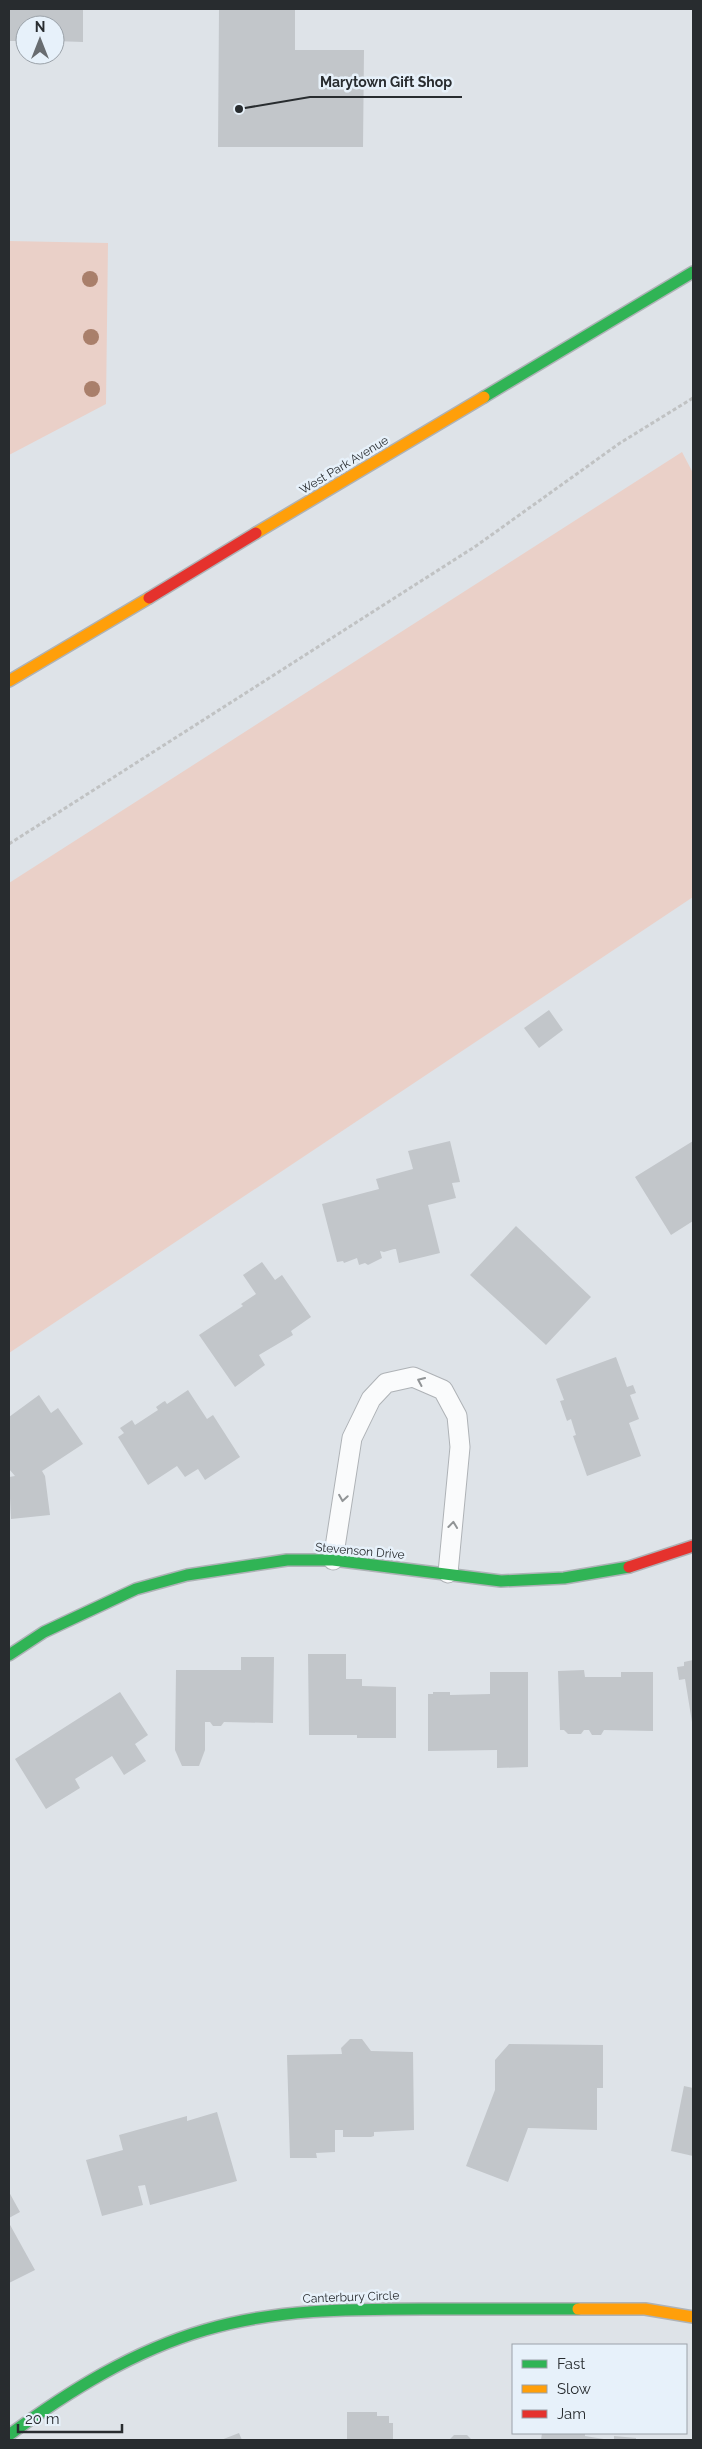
<svg xmlns="http://www.w3.org/2000/svg" width="702" height="2449" viewBox="0 0 702 2449" font-family="Raleway,sans-serif">
  <style>
    .green { fill: #ead0c8 }
    .building { fill: #c2c6ca }
    .lines { fill: none; stroke-linecap: round; stroke-linejoin: round }
    .lane-casing { stroke: #aeb2b6; stroke-width: 21 }
    .fast-casing { stroke: #aeb2b6; stroke-width: 14 }
    .slow-casing { stroke: #aeb2b6; stroke-width: 14 }
    .jam-casing { stroke: #aeb2b6; stroke-width: 14 }
    .path { stroke: #c0c2c3; stroke-width: 3; stroke-dasharray: 4 2.5; stroke-linecap: butt }
    .lane { stroke: #fafbfc; stroke-width: 19 }
    .fast { stroke: #30b455; stroke-width: 11 }
    .slow { stroke: #ff9f0a; stroke-width: 11 }
    .jam { stroke: #e5322d; stroke-width: 11 }
    .tree { fill: #a97f6b }
    .oneway { stroke: #919496 }
    .labels { text-anchor: middle; stroke-width: 5; stroke-linejoin: round; paint-order: stroke }
    .street-label { font-size: 12px; fill: #282c2f; stroke: #e7f1fa }
    .leader { fill: none; stroke: #282c2f; stroke-width: 2 }
    .callout-dot { fill: #282c2f; stroke: #e7f1fa; stroke-width: 2 }
    .callout-label { font-size: 14px; text-anchor: middle; font-weight: bold; fill: #282c2f; stroke: #e7f1fa; stroke-width: 5; stroke-linejoin: round; paint-order: stroke }
  </style>
  <rect width="100%" height="100%" fill="#dee3e8"/>
  <path class="green" d="M9 241 108 243 106 404 9 455Z
    M682 452 693 473V897L9 1353V883Z"/>
  <path class="building" d="M9 9H83V42L55 41V25H25V41H9Z
    M219 9H295V50H364L363 147H218Z
    M549 1010 563 1030 539 1048 524 1028Z
    M450 1141 460 1182 452 1183 456 1198 428 1205 440 1253 399 1263 396 1249H394L384 1252 380 1251 382 1258 368 1265 365 1263 359 1265 357 1258 344 1263 343 1261 337 1262 322 1204 379 1189 376 1179 413 1169 408 1151Z
    M693 1141V1221L671 1235 635 1177Z
    M516 1226 591 1297 546 1345 470 1275Z
    M262 1262 275 1280 282 1275 311 1317 291 1331 293 1335 259 1355 265 1365 235 1387 199 1335 243 1306 241 1304 256 1294 243 1275Z
    M616 1357 627 1387 633 1385 636 1393 630 1395 639 1419 629 1423 641 1456 587 1476 573 1436 576 1435 571 1419 567 1421 560 1401 564 1400 556 1379Z
    M188 1390 207 1419 213 1415 240 1457 205 1480 198 1469 185 1477 177 1466 148 1485 118 1437 124 1433 120 1428 132 1420 135 1425 158 1410 156 1407 163 1402 165 1401 167 1404Z
    M39 1395 51 1413 58 1408 83 1444 42 1471 45 1476 50 1515 11 1519 9 1477 15 1476 9 1469V1417Z
    M308 1654H346V1679H362V1686L396 1687V1738H357V1735H309Z
    M241 1657H274L273 1723 224 1722 221 1726H213L210 1722H205V1750L199 1766H182L175 1750 176 1670H241Z
    M693 1660V1721L692 1722 685 1679 679 1680 677 1667 684 1666V1662Z
    M584 1670 585 1677H621V1672H653V1731L604 1730 601 1735H592L589 1730H584L581 1734H568L564 1730H560L558 1671Z
    M490 1672H528V1767L497 1768V1750L428 1751V1694H433V1692H450V1695L490 1694Z
    M120 1692 148 1735 135 1744 146 1761 124 1775 112 1756 75 1779 80 1788 46 1809 15 1759Z
    M350 2039H362L371 2051 413 2052 414 2130 374 2132V2136L371 2137H343V2130H335V2152L316 2153 317 2158H290L287 2055 342 2054 341 2048Z
    M509 2044 603 2045V2088H597V2130L528 2128 508 2182 466 2166 495 2090V2060Z
    M684 2086 693 2088V2156L671 2151Z
    M217 2112 237 2181 150 2205 145 2185 138 2186 143 2205 102 2216 86 2160 123 2150 119 2135 187 2116V2121Z
    M9 2192 20 2212 9 2218Z
    M9 2223 35 2270 9 2283Z
    M347 2412H377V2416H389V2423H393V2440H347Z
    M239 2433 242 2440H221Z
    M542 2433H585V2436L610 2440H541Z
    M454 2435H467L472 2440H449Z
    M614 2436 636 2438V2440H614Z"/>
  <g class="lines">
    <defs>
      <path id="lane" d="M333 1560 352 1438 371 1399 386 1383 413 1377 443 1390 457 1416 460 1447 448 1573"/>
      <path id="fast" d="M484 397 693 272
        M9 1655 44 1632 136 1589 187 1575 287 1560H333L501 1581 564 1578 629 1567
        M9 2435C69 2391 133 2351 205 2330 276 2309 349 2309 423 2309 474 2309 526 2309 578 2309"/>
      <path id="slow" d="M256 533 484 397
        M9 681 149 598
        M578 2309H645L693 2317"/>
      <path id="jam" d="M149 598 256 533
        M629 1567 693 1546"/>
    </defs>
    <use href="#lane" class="lane-casing"/>
    <use href="#fast" class="fast-casing"/>
    <use href="#slow" class="slow-casing"/>
    <use href="#jam" class="jam-casing"/>
    <path class="path" d="M9 844 476 546 620 443 693 398"/>
    <use href="#lane" class="lane"/>
    <use href="#fast" class="fast"/>
    <use href="#slow" class="slow"/>
    <use href="#jam" class="jam"/>
  </g>
  <g class="tree">
    <circle cx="90" cy="279" r="8"/>
    <circle cx="91" cy="337" r="8"/>
    <circle cx="92" cy="389" r="8"/>
  </g>
  <defs><path id="oneway-chevron" d="M-2-3.5L2.5 0L-2 3.5" fill="none" stroke-width="1.6" stroke-linecap="round" stroke-linejoin="round" transform="scale(1.25)"/></defs>
  <g class="oneway">
    <use href="#oneway-chevron" transform="translate(421 1381) rotate(-156)"/>
    <use href="#oneway-chevron" transform="translate(343 1498) rotate(99)"/>
    <use href="#oneway-chevron" transform="translate(453 1525) rotate(-84)"/>
  </g>
  <g class="labels">
    <g class="street-label">
      <text transform="translate(344 465) rotate(-31)" y="4">West Park Avenue</text>
      <text transform="translate(360 1551) rotate(5)" y="4">Stevenson Drive</text>
      <text transform="translate(351 2297) rotate(-2)" y="4">Canterbury Circle</text>
    </g>
  </g>
  <path class="leader" d="M239 109L310 97H462"/>
  <circle class="callout-dot" cx="239" cy="109" r="5"/>
  <g class="callout-label">
    <text x="386" y="87">Marytown Gift Shop</text>
  </g>
  <rect width="702" height="2449" fill="none" stroke="#282c2f" stroke-width="20"/>
  <rect x="512" y="2344" width="175" height="90" fill="#e7f1fa" stroke="#9ba2a9"/>
  <rect x="522" y="2360" width="25" height="8" fill="#30b455" stroke="#9ba2a9"/>
  <text x="557" y="2369" font-size="15" fill="#282c2f">Fast</text>
  <rect x="522" y="2385" width="25" height="8" fill="#ff9f0a" stroke="#9ba2a9"/>
  <text x="557" y="2394" font-size="15" fill="#282c2f">Slow</text>
  <rect x="522" y="2410" width="25" height="8" fill="#e5322d" stroke="#9ba2a9"/>
  <text x="557" y="2419" font-size="15" fill="#282c2f">Jam</text>
  <g transform="translate(40 40)"><circle r="24" fill="#e7f1fa" stroke="#9ba2a9"/>
  <path d="M0-4L9 19L0 12L-9 19Z" fill="#686c70"/>
  <text y="-8" font-size="14" font-weight="bold" text-anchor="middle" fill="#282c2f">N</text>
  </g>
  <path d="M18 2424v8h104v-8" fill="none" stroke="#282c2f" stroke-width="2.5"/>
  <text x="25" y="2424" font-size="15" fill="#282c2f" stroke="#e7f1fa" stroke-width="4" paint-order="stroke">20 m</text>
</svg>
